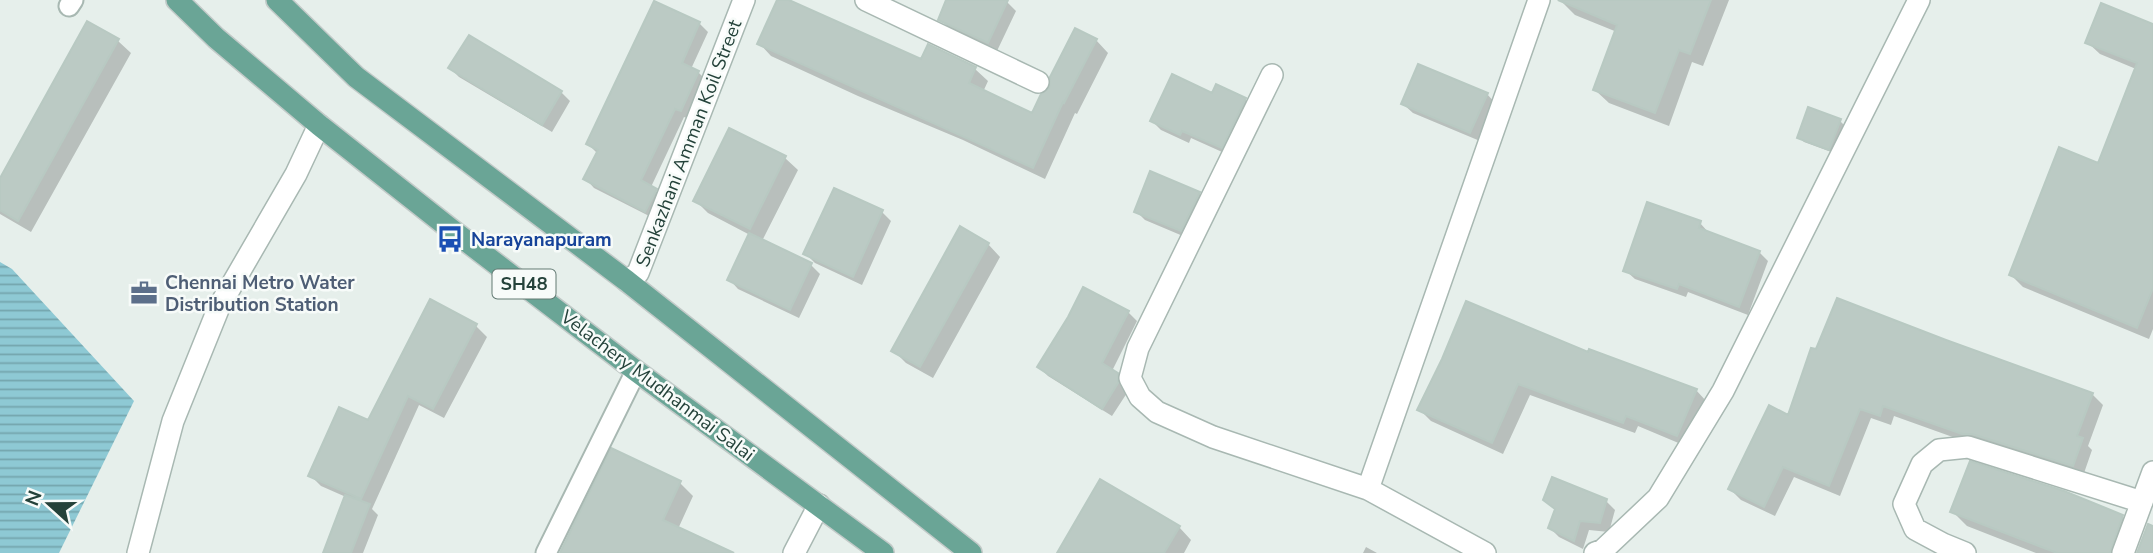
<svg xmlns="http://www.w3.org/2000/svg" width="2153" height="553" viewBox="0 0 2153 553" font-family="'Nunito Sans',sans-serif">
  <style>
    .water { fill: url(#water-rules) }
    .shadow { fill: #0003 }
    .building { fill: #bbcac4; stroke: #b8c9c2; stroke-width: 2 }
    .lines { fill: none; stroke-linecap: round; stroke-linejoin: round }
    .service-casing { stroke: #a8b8b2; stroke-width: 23 }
    .minor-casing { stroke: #a8b8b2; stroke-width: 24 }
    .tertiary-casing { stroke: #a8b8b2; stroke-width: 24 }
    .primary-casing { stroke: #c2cac8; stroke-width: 24 }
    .service { stroke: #fff; stroke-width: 19 }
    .minor { stroke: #fff; stroke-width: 21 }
    .tertiary { stroke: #fff; stroke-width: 21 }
    .primary { stroke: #6aa596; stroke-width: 21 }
    .labels { text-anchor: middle; stroke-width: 5; stroke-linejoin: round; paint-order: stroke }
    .shield { fill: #f7fbf9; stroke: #637a73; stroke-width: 2 }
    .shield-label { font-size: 18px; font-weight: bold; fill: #24423a }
    .street-label { font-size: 19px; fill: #24423a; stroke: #f7fbf9 }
    .transit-label { font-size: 19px; font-weight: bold; fill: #164399; stroke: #f7fbf9; text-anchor: start }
    .service-label { font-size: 19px; font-weight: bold; fill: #4e5e75; stroke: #f7fbf9; text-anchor: start }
  </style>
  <defs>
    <pattern id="water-rules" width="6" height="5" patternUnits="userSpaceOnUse" patternTransform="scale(1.75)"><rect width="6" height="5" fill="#8ec9d4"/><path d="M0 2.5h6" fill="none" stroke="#74a5ad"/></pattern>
  </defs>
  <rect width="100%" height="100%" fill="#e6efeb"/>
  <path class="water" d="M0 262 12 269 134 401 59 553H0Z"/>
  <path class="shadow" d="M779 0H785L922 62 929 46 975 69 988 81 983 92 1033 115 1096 40 1108 53 1077 114 1075 113 1045 179 963 140 858 96 771 56 759 43Z
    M948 0H1001L1007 2 1016 11 997 51 949 28 940 19Z
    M1557 0H1729L1703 66 1692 62 1669 126 1609 103 1595 90 1617 32 1575 15 1562 2Z
    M699 23 708 32 691 69 698 72 707 81 690 119 684 117 651 187 665 199 655 219 594 188 585 178 598 154 588 144Z
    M2153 25V329L2149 339 2023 287 2011 275 2099 165 2136 69 2100 54 2087 42Z
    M118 41 131 53 31 232 0 214V182Z
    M450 68 561 92 570 101 552 132 459 77Z
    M1487 94 1496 104 1480 141 1413 113 1403 104Z
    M1213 96 1245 99 1254 108 1231 156 1191 138 1189 143 1161 130 1152 121Z
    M1840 121 1844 125 1834 153 1804 142 1799 137Z
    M785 158 798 170 762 241 811 265 820 274 799 318 738 289 729 279 750 235 708 213 695 200Z
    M835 190 882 212 891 221 862 285 815 263 806 254Z
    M1199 193 1208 202 1190 239 1145 220 1136 211Z
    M1700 223 1709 233 1759 252 1768 261 1748 315 1688 292 1686 297 1635 279 1625 270Z
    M988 244 1000 257 933 378 906 363 893 350Z
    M1128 312 1137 321 1112 371 1126 384 1127 393 1112 416 1048 376 1039 367Z
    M476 326 487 337 444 418 419 405 372 509 378 515 363 553H325L346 497 321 486 310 475Z
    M1812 350 2092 394 2103 405 2088 446 2092 450 2083 476 1975 445 1894 416 1891 425 1871 418 1840 496 1794 477 1775 516 1741 500 1730 489 1789 417Z
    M1589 354 1696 390 1707 402 1688 447 1638 426 1635 433 1530 395 1503 454 1431 421 1419 409Z
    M680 483 693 496 678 529 730 553H562Z
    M1545 500 1606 501 1615 510 1609 532 1589 530 1583 549 1559 537 1550 528 1556 511Z
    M1952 511 2122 516 2137 531 2130 553H2036L1967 526Z
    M1179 527 1191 540 1184 553H1061Z
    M1366 547 1377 553H1363Z"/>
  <path class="building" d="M777 0H789L921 59 928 44 976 67 969 83 1032 113 1041 94 1049 88 1050 77 1075 28 1097 39 1064 103 1063 102 1033 168 757 44Z
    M946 0H1008L988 43 938 20Z
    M1558 0H1711L1690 54 1679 50 1655 113 1593 90 1617 25Z
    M654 1 700 22 682 63 699 71 681 111 675 109 641 180 657 189 645 212 583 179 598 150 586 144Z
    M2101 3 2153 24V288L2137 328 2009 275 2059 147 2098 163 2137 63 2085 43Z
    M87 21 119 39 18 221 0 210V178Z
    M469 35 562 91 542 125 448 68Z
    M1418 64 1488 93 1470 133 1401 104Z
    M1172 74 1212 93 1216 84 1246 98 1222 148 1182 131 1180 135 1150 121Z
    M1808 107 1841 119 1829 150 1797 138Z
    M729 128 786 156 750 229 693 201Z
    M1150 171 1200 192 1181 231 1134 212Z
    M834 188 883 210 853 277 803 254Z
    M1647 202 1701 221 1699 228 1760 251 1739 307 1679 284 1677 289 1623 271Z
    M960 226 989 243 920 367 891 351Z
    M749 233 812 263 790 310 727 280Z
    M1083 287 1129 311 1102 363 1118 373V383L1102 409 1037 367 1068 317Z
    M1837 298 1946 340 2093 393 2077 436 2083 438 2073 466 1972 434H1962L1883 406 1880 416 1860 409 1829 486 1783 467 1764 507 1728 489 1769 405 1788 415 1811 348 1816 349Z
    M430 299 477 324 433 409 408 396 361 499 308 476 339 407 368 420Z
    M1466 301 1588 352 1589 349 1697 389 1677 436 1626 416 1623 423 1518 384 1492 443 1417 410 1442 359Z
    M611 448 681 481 663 520 734 553H560Z
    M1970 461 2064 491 2123 515 2110 553H2057L1950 512Z
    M1552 477 1607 499 1600 523 1580 521 1574 541 1548 528 1555 509 1543 500Z
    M1100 479 1180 526 1164 553H1057Z
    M345 495 370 504 351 553H323Z
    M2148 524 2153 526V553H2137Z"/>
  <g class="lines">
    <defs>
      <path id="service" d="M69 6 73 0
        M546 553 636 371"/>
      <path id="minor" d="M866 0 1038 82
        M1272 75 1138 348 1130 378 1140 397 1157 412 1213 437 1368 489 1485 553
        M627 281 638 273 744 0
        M1368 489 1539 0
        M794 553 819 505
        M1595 553 1603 550 1658 498 1723 391 1919 0
        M1965 553 1943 544 1915 529 1904 504 1922 464 1939 450 1968 447 2142 502
        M2123 553 2153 472"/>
      <path id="tertiary" d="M138 553 173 421 219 307 296 174 319 125"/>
      <path id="primary" d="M177 0 216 38 319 125 448 227 636 371 883 553
        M277 0 356 77 627 281 971 553"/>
    </defs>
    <use href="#service" class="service-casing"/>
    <use href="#minor" class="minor-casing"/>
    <use href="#tertiary" class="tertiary-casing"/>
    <use href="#primary" class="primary-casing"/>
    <use href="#service" class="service"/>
    <use href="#minor" class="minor"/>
    <use href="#tertiary" class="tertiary"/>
    <use href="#primary" class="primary"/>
  </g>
  <defs>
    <symbol id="bus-bare" viewBox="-9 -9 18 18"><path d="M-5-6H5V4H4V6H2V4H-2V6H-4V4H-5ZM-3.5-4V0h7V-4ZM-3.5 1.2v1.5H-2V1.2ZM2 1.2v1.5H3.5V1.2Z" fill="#1a4fb4" stroke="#f7fbf9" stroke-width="2.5" paint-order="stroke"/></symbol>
    <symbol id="office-bare" viewBox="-9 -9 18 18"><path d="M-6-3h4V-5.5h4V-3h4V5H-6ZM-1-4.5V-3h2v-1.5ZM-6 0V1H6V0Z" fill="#5c6f8a" stroke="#f7fbf9" stroke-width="2.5" paint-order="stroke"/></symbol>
  </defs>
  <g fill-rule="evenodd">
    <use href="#bus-bare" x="431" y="220" width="38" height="38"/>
    <use href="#office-bare" x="125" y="274" width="38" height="38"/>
  </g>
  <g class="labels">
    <rect class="shield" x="492.5" y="269.5" width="63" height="29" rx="5"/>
    <g class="shield-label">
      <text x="524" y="290">SH48</text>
    </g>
    <g class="street-label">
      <text transform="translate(688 143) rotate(-69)" y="7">Senkazhani Amman Koil Street</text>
      <text transform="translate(658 385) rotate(37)" y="7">Velachery Mudhanmai Salai</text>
    </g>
    <g class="transit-label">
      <text x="471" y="246">Narayanapuram</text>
    </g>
    <g class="service-label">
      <text x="165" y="289">Chennai Metro Water<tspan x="165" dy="22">Distribution Station</tspan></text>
    </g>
  </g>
  <g transform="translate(49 504) rotate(291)" stroke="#f7fbf9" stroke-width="5" paint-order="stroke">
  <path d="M0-5L12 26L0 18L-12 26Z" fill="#24423a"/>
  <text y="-10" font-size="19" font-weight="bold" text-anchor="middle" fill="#24423a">N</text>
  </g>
</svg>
